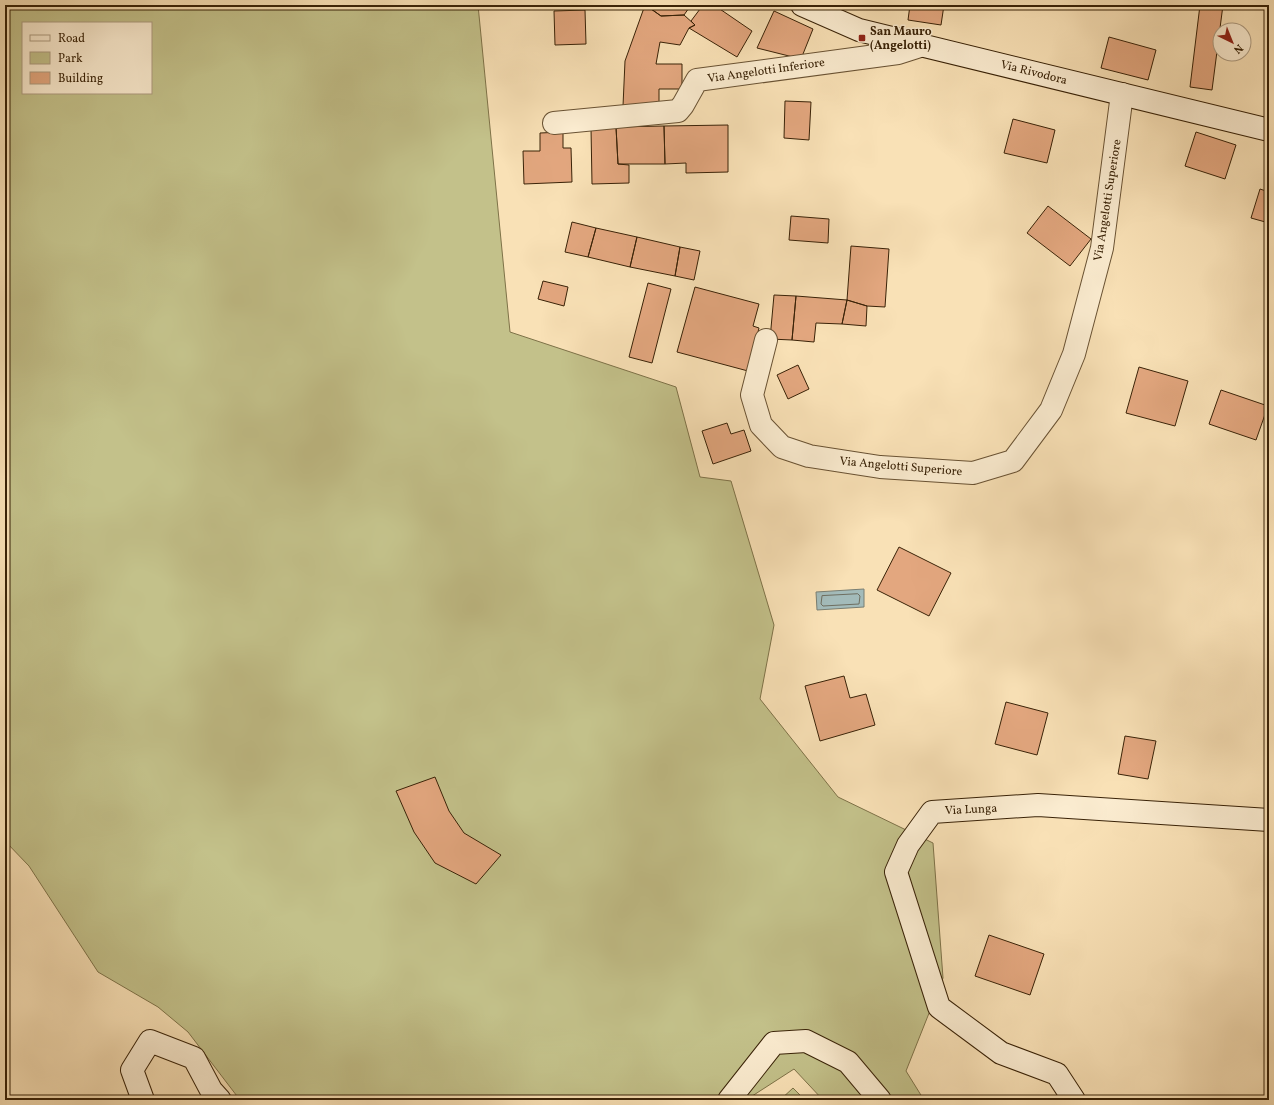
<svg xmlns="http://www.w3.org/2000/svg" width="1274" height="1105" viewBox="0 0 1274 1105" font-family="Vollkorn,serif">
  <style>
    .green { fill: #c3c18a; stroke: #7e7248; fill-rule: evenodd }
    .water { fill: #a3bbba; stroke: #797e72 }
    .lines { fill: none; stroke-linecap: round; stroke-linejoin: round }
    .shore { stroke: #6e6e60; stroke-width: 1 }
    .building { fill: #e3a77f; stroke: #392207 }
    .street-casing { stroke: #695233; stroke-width: 24 }
    .secondary-casing { stroke: #392207; stroke-width: 24 }
    .street { stroke: #fbecd0; stroke-width: 22 }
    .secondary { stroke: #fbecd0; stroke-width: 22 }
    .poi-dot { fill: #8f2418; stroke: #fbecd0; stroke-width: 1.5 }
    .labels { text-anchor: middle; stroke-width: 3; stroke-linejoin: round; paint-order: stroke }
    .poi-label { font-size: 12px; font-weight: bold; fill: #392207; stroke: #fbecd0; text-anchor: start }
    .street-label { font-size: 12px; fill: #392207; stroke: #fbecd0 }
  </style>
  <rect width="100%" height="100%" fill="#f9e1b6"/>
  <filter id="stains"><feTurbulence type="fractalNoise" baseFrequency=".005" numOctaves="4"/><feColorMatrix values="0 0 0 0 .2 0 0 0 0 .09 0 0 0 0 .02 0 0 0 .5 -.17"/></filter>
  <radialGradient id="worn" r=".72"><stop offset=".6" stop-color="#630" stop-opacity="0"/><stop offset="1" stop-color="#630" stop-opacity=".3"/></radialGradient>
  <path class="green" d="M5 5H478L510 332 676 387 700 477 731 481 774 625 760 699 838 797 933 843 943 978 906 1071 924 1100H823L794 1069 746 1100H240L188 1032 158 1007 98 972 29 866 5 841ZM23 23H151V93H23Z
    M793 1088 805 1100H780Z"/>
  <path class="water" d="M864 589V607L817 610 816 592Z"/>
  <g class="lines">
    <path class="shore" d="M858 594 860 596 859 604 823 606 821 604 822 596Z"/>
  </g>
  <path class="building" d="M645 5 661 16 684 15 695 25 689 28 680 45 660 42 656 64H682V89H659V103L623 106 625 61Z
    M646 5H691L684 15 661 16Z
    M703 5H714L752 31 737 57 689 28 695 25 691 21Z
    M910 5H944L941 25 908 20Z
    M1200 5H1223L1212 90 1190 87Z
    M585 10 586 44 555 45 554 11Z
    M774 11 813 29 801 59 757 48Z
    M1109 37 1156 50 1148 80 1101 68Z
    M785 101 811 102 809 140 784 138Z
    M1013 119 1055 130 1047 163 1004 153Z
    M728 125V172L686 173V163L665 164 664 126Z
    M664 126 665 164H618L616 127Z
    M616 127 618 164 629 165V183L592 184 591 128Z
    M563 132V148H571L572 182 524 184 523 151H540V133Z
    M1196 132 1236 145 1225 179 1185 166Z
    M1260 189 1269 192V223L1251 218Z
    M1048 206 1091 239 1070 266 1027 233Z
    M791 216 829 219 828 243 789 240Z
    M572 222 596 228 588 257 565 252Z
    M596 228 637 237 630 267 588 257Z
    M637 237 680 247 675 276 630 267Z
    M851 246 889 249 885 307 867 306 847 300Z
    M680 247 700 251 694 280 675 276Z
    M543 281 568 287 564 306 538 299Z
    M648 283 671 289 652 363 629 357Z
    M695 287 759 304 753 326 759 328 748 371 677 352Z
    M774 295 796 296 792 340 770 339Z
    M796 296 847 300 842 324 816 323 814 342 792 340Z
    M847 300 867 306 866 326 842 324Z
    M798 365 809 389 788 399 777 375Z
    M1139 367 1188 381 1175 426 1126 413Z
    M1221 390 1268 406 1256 440 1209 424Z
    M727 423 731 434 744 430 751 451 713 464 702 431Z
    M899 547 951 573 929 616 877 590Z
    M844 676 850 698 866 694 875 725 820 741 805 686Z
    M1006 702 1048 713 1037 755 995 744Z
    M1125 736 1156 741 1148 779 1118 774Z
    M435 777 449 811 464 833 501 855 476 884 435 863 414 832 396 791Z
    M989 935 1044 954 1030 995 975 976Z"/>
  <g class="lines">
    <defs>
      <path id="street" d="M554 123 678 111 683 105 697 80 898 53 923 45
        M766 340 752 395 761 425 782 447 809 456 880 467 973 473 1013 461 1051 410 1074 354 1102 248 1122 94"/>
      <path id="secondary" d="M802 5 859 30 1269 130
        M143 1100 132 1070 150 1041 194 1058 211 1090 220 1100
        M729 1100 774 1043 806 1041 848 1062 880 1100
        M1074 1100 1057 1074 1001 1053 939 1007 896 872 908 845 932 812 1038 805 1269 820"/>
    </defs>
    <use href="#street" class="street-casing"/>
    <use href="#secondary" class="secondary-casing"/>
    <use href="#street" class="street"/>
    <use href="#secondary" class="secondary"/>
  </g>
  <rect class="poi-dot" x="858" y="34" width="8" height="8" rx="2"/>
  <g class="labels">
    <g class="poi-label">
      <text x="870" y="35">San Mauro<tspan x="870" dy="14">(Angelotti)</tspan></text>
    </g>
    <g class="street-label">
      <text transform="translate(766 70) rotate(-8)" y="4">Via Angelotti Inferiore</text>
      <text transform="translate(1034 72) rotate(14)" y="4">Via Rivodora</text>
      <text transform="translate(1107 200) rotate(-81)" y="4">Via Angelotti Superiore</text>
      <text transform="translate(901 466) rotate(5)" y="4">Via Angelotti Superiore</text>
      <text transform="translate(971 809) rotate(-3)" y="4">Via Lunga</text>
    </g>
  </g>
  <rect width="1274" height="1105" fill="none" stroke="#f9e1b6" stroke-width="20"/>
  <rect x="6" y="6" width="1262" height="1093" fill="none" stroke="#392207" stroke-width="2"/>
  <rect x="10" y="10" width="1254" height="1085" fill="none" stroke="#392207"/>
  <rect x="22" y="22" width="130" height="72" fill="#fbecd0" stroke="#ad9b80"/>
  <rect x="30" y="35" width="20" height="6" fill="#fbecd0" stroke="#ad9b80"/>
  <text x="58" y="42" font-size="12" fill="#392207">Road</text>
  <rect x="30" y="52" width="20" height="12" fill="#c3c18a" stroke="#ad9b80"/>
  <text x="58" y="62" font-size="12" fill="#392207">Park</text>
  <rect x="30" y="72" width="20" height="12" fill="#e3a77f" stroke="#ad9b80"/>
  <text x="58" y="82" font-size="12" fill="#392207">Building</text>
  <g transform="translate(1232 42) rotate(137)"><circle r="19" fill="#fbecd0" stroke="#ad9b80"/>
  <path d="M0-3L7 15L0 10L-7 15Z" fill="#8f2418"/>
  <text y="-6" font-size="11" font-weight="bold" text-anchor="middle" fill="#392207">N</text>
  </g>
  <rect width="100%" height="100%" filter="url(#stains)"/>
  <rect width="100%" height="100%" fill="url(#worn)"/>
</svg>
